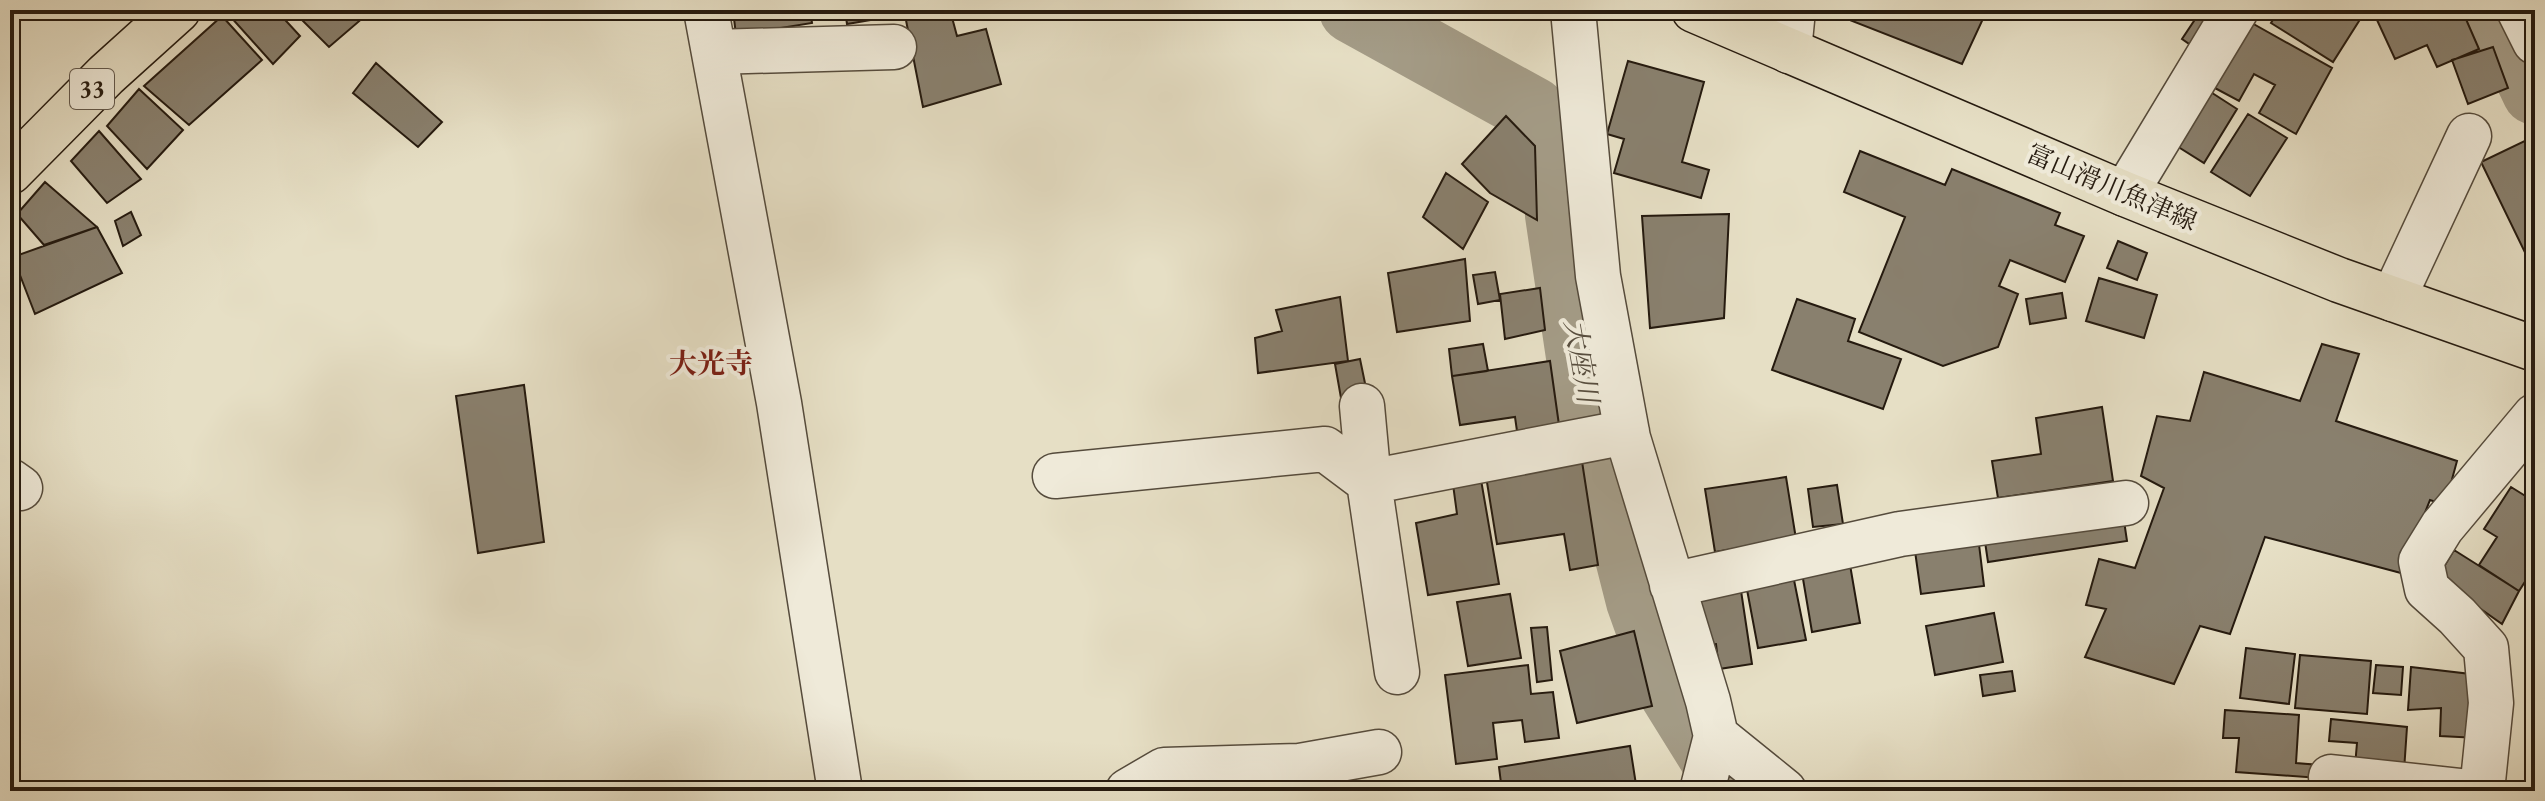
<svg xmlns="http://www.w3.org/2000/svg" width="2545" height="801" viewBox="0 0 2545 801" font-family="'EB Garamond','Noto Serif JP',serif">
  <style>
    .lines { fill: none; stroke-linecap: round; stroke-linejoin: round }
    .river { stroke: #a49c87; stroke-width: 66 }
    .building { fill: #89806e; stroke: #251a0f; stroke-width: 2 }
    .minor-casing { stroke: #554b3c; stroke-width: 47 }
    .major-casing { stroke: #251a0f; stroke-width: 47 }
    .minor { stroke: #efead9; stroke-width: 44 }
    .major { stroke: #e6dfc5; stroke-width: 44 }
    .labels { text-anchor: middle; stroke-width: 8; stroke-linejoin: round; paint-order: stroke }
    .shield { fill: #efead9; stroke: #62584c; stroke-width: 2 }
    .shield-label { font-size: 24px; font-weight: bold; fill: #251a0f }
    .street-label { font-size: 26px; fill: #251a0f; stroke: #efead9 }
    .water-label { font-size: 28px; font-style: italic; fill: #584e3f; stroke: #efead9 }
    .neighbourhood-label { font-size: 28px; font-weight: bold; fill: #7a1f14; stroke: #efead9 }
  </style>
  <rect width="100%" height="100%" fill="#e6dfc5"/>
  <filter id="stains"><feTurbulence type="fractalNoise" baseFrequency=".0025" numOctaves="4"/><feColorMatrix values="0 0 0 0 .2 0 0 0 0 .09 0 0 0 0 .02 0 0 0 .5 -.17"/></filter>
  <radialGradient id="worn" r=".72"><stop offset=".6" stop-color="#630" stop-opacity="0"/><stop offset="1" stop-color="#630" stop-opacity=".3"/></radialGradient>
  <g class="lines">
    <path class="river" d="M1352 10 1533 110 1552 140 1558 215 1582 377 1639 601 1671 691 1725 778 1742 791
      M2496 10 2535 92"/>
  </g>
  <path class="building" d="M234 10H276L300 36 273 64 229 15Z
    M292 10H358L364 17 329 47Z
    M733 10H810L812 23 736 35Z
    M845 10H899L900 15 847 24Z
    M904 10H950L957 36 986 29 1001 84 923 107Z
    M1850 10H1973L1982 21 1962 64 1847 19Z
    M2279 10H2366L2333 62 2271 23Z
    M2400 10H2462L2479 49 2437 67 2427 45 2395 59 2377 20Z
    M2200 12 2213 21 2195 48 2182 39Z
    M222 16 262 60 189 125 144 86Z
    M2250 22 2332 68 2296 134 2259 113 2275 85 2254 74 2239 101 2213 87Z
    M2493 47 2508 88 2468 104 2452 60Z
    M1628 61 1704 82 1682 162 1709 170 1701 198 1614 173 1624 139 1607 134Z
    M376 63 442 122 418 147 353 93Z
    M139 89 183 130 147 169 107 126Z
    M2206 89 2237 109 2204 163 2172 143Z
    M2248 114 2287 138 2250 196 2211 172Z
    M1506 116 1535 146 1537 220 1490 193 1462 164Z
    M99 131 141 179 107 203 71 161Z
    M2535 136V273L2481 162Z
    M1860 151 1945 185 1952 169 2060 213 2055 225 2084 236 2065 282 2010 260 1999 286 2018 294 1998 347 1943 366 1859 332 1905 217 1844 192Z
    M1446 173 1488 202 1463 249 1423 217Z
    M45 182 97 227 44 245 17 214Z
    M131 212 141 235 123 246 115 221Z
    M1729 214 1724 318 1650 328 1642 216Z
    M97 227 122 273 35 314 13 257Z
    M2118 241 2147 253 2137 280 2107 268Z
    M1465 259 1470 321 1397 332 1388 273Z
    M1495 272 1500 300 1478 304 1473 275Z
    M2099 278 2157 295 2144 338 2086 321Z
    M1540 288 1545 330 1505 339 1500 294Z
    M2062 293 2066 318 2030 324 2026 299Z
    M1340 297 1348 361 1258 373 1255 338 1282 331 1276 310Z
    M1797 299 1855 319 1848 341 1901 359 1883 409 1772 370Z
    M1483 344 1488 371 1452 376 1449 349Z
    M2322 344 2359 354 2336 421 2457 461 2445 505 2430 500 2401 573 2265 537 2230 634 2200 626 2174 684 2085 657 2106 609 2086 605 2099 559 2135 568 2164 488 2141 476 2157 416 2190 421 2204 372 2300 401Z
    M1360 359 1367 393 1341 398 1335 364Z
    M1550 361 1559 425 1517 431 1515 417 1460 425 1452 376Z
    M524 385 544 542 478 553 456 396Z
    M2102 407 2113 481 1998 498 1992 461 2041 454 2036 418Z
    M1581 455 1598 565 1570 570 1564 534 1497 544 1485 470Z
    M1480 474 1499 584 1428 595 1416 523 1457 514 1452 477Z
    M1786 477 1796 539 1715 552 1705 489Z
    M1837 485 1843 524 1813 527 1808 489Z
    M2511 487 2535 502V566L2519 591 2479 565 2497 537 2484 529Z
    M2123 514 2127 541 1988 562 1984 535Z
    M1978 536 1984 586 1921 594 1914 544Z
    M2454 550 2519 591 2502 624 2437 578Z
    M1849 559 1860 623 1812 632 1801 567Z
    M1792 570 1806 640 1758 648 1745 579Z
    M1740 584 1752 664 1719 669 1716 644 1699 646 1692 591Z
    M1510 594 1521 658 1468 666 1457 602Z
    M1994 613 2003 662 1935 675 1926 626Z
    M1547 627 1552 680 1537 682 1531 628Z
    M1634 631 1652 706 1577 723 1560 651Z
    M2246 648 2295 654 2289 704 2240 698Z
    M2300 655 2371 661 2367 714 2295 708Z
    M1528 665 1531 694 1553 692 1559 738 1525 742 1522 720 1493 723 1497 759 1456 764 1445 675Z
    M2376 665 2403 667 2401 695 2373 693Z
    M2411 667 2479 675 2478 738 2440 736 2441 708 2408 710Z
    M2012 671 2015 691 1983 696 1980 675Z
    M2225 710 2299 715 2296 763 2320 765 2319 778 2236 772 2239 738H2223Z
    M2535 714V787L2525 786Z
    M2331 719 2407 727 2404 771 2355 766 2357 743 2329 741Z
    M1630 746 1637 791H1502L1499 767Z"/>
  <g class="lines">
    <defs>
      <path id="minor" d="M706 10 779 403 840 791
        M1573 10 1598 276 1628 438 1708 701 1716 736 1702 791
        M2519 10 2535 42
        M1789 51 1793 10
        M714 52 894 47
        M2125 194 2236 10
        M2393 299 2469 136
        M1362 406 1369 482 1627 432
        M1055 476 1325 449 1369 482 1397 672
        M10 481 20 488
        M1672 585 1900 534 2126 503
        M1716 736 1784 791
        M1300 766 1379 752
        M2331 777 2461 791
        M1128 791 1164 770 1300 766 1302 791
        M2482 791 2491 703 2486 648 2457 616 2427 589 2421 561 2442 527 2535 416"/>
      <path id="major" d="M1694 10 2125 194 2339 280 2535 349
        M10 172 106 75 178 10"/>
    </defs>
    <use href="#minor" class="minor-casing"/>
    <use href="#major" class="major-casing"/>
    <use href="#minor" class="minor"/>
    <use href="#major" class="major"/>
  </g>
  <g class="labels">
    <rect class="shield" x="70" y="69" width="44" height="40" rx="6"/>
    <g class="shield-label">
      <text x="92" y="97">33</text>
    </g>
    <g class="street-label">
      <text transform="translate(2112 187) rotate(23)" y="9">富山滑川魚津線</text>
    </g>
    <g class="water-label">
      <text transform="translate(1582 361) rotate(80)" y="10">大座川</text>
    </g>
    <g class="neighbourhood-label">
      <text x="711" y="373">大光寺</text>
    </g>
  </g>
  <rect width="2545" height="801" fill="none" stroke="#e6dfc5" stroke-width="40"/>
  <rect x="12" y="12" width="2521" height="777" fill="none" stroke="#251a0f" stroke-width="4"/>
  <rect x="20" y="20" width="2505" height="761" fill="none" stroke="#251a0f" stroke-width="2"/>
  <rect width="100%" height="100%" filter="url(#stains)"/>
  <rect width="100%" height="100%" fill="url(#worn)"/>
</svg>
